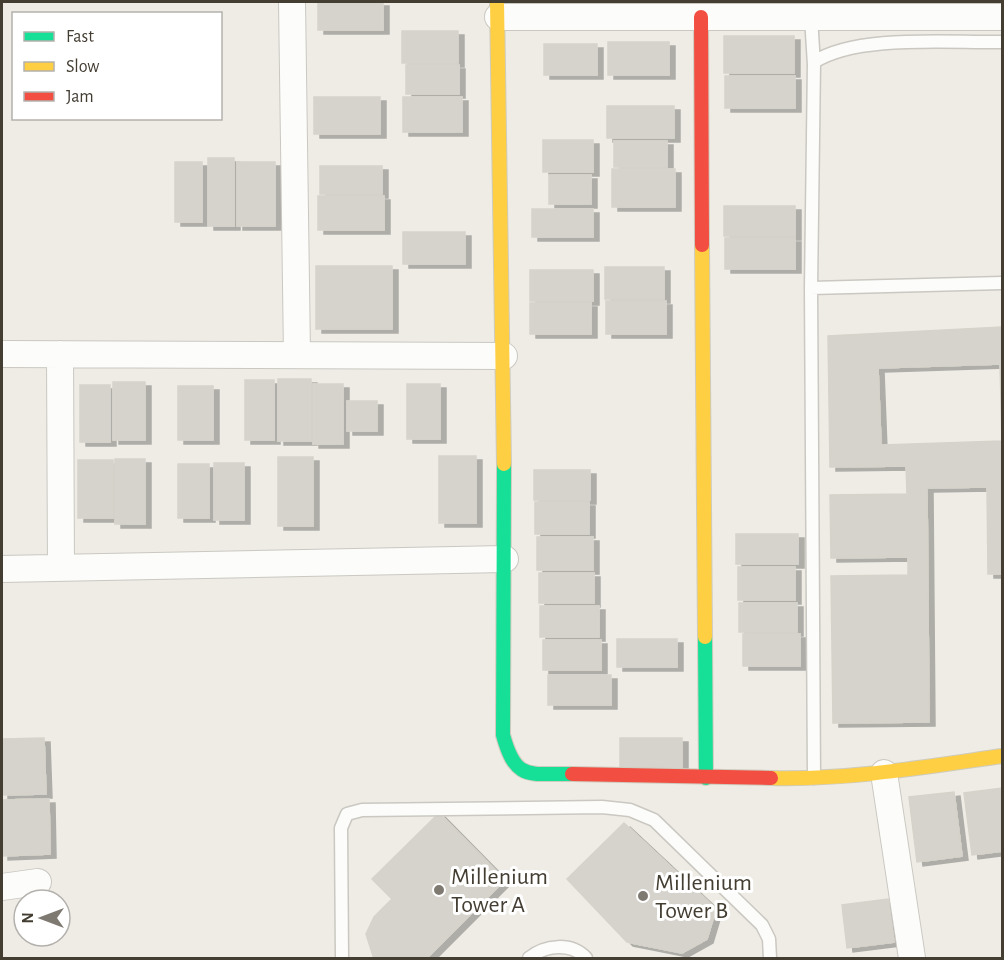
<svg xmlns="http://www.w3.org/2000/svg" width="1004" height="960" viewBox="0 0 1004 960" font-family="'Alegreya Sans',sans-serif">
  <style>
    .building { fill: #d6d3cc; stroke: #d6d3cb; stroke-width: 1.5; fill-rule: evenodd; filter: url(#shadow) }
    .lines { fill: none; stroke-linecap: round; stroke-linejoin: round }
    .lane-casing { stroke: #cac8c1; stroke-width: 15 }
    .street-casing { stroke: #cac8c1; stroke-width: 28 }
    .fast-casing { stroke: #cfcbbd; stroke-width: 16 }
    .slow-casing { stroke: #cfcbbd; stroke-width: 16 }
    .jam-casing { stroke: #cfcbbd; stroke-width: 16 }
    .lane { stroke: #fcfcfb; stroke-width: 12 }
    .street { stroke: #fcfcfb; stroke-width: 26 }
    .fast { stroke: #16e098; stroke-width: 14 }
    .slow { stroke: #ffcf43; stroke-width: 14 }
    .jam { stroke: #f24e42; stroke-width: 14 }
    .poi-dot { fill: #7f7a71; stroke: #fff; stroke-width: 2 }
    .labels { text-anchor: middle; stroke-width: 6; stroke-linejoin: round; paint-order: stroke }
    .poi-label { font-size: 24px; fill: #433d32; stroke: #fff; text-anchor: start }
  </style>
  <defs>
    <filter id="shadow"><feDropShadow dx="6" dy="4" stdDeviation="0" flood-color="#0004"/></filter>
  </defs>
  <rect width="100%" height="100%" fill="#eeece5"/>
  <path class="building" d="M318 2H383V30H318Z
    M402 31H458V63H402Z
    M724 36H794V73H724Z
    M608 42H669V75H608Z
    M544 44H597V75H544Z
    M406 65H459V94H406Z
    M725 76H795V108H725Z
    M314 97H380V134H314Z
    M403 97H462V132H403Z
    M607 106H674V138H607Z
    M543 140H593V172H543Z
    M614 141H667V167H614Z
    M208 158H234V226H208Z
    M175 162H202V222H175Z
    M237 162H275V226H237Z
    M320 166H382V194H320Z
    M612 169H675V207H612Z
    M549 175H591V204H549Z
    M318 196H384V230H318Z
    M724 206H795V236H724Z
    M532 209H593V237H532Z
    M403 232H465V264H403Z
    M725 238H795V269H725Z
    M316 266H392V329H316Z
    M605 267H664V299H605Z
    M530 270H593V301H530Z
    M606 301H666V334H606Z
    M530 303H591V334H530Z
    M1002 327V574H988L987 487 927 488 929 722 833 723 831 576 908 575V557L831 558 830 495 907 494 906 466 830 467 828 336ZM1000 364 1002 441 881 445 878 368Z
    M278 379H311V441H278Z
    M245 380H274V440H245Z
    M113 382H145V440H113Z
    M313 384H343V444H313Z
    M407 384H440V439H407Z
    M80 385H110V442H80Z
    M178 386H213V440H178Z
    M347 401H377V431H347Z
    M439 456H476V523H439Z
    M278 457H313V526H278Z
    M115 459H145V524H115Z
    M78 460H113V518H78Z
    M214 463H244V520H214Z
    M178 464H209V518H178Z
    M534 470H590V500H534Z
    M535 502H589V534H535Z
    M736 534H798V564H736Z
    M537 537H593V570H537Z
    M738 567H795V600H738Z
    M539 573H594V603H539Z
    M739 603H797V632H739Z
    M540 606H599V637H540Z
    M743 634H800V666H743Z
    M617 639H677V667H617Z
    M543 640H601V670H543Z
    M548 675H611V705H548Z
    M44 738 46 794 2 795V739Z
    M620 738H682V768H620Z
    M1002 788V851L972 855 964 793Z
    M954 792 962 856 917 862 909 797Z
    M49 799 50 854 2 856V800Z
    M439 813 505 880 427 958H379L373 956 366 934 374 917 392 899 372 879Z
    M624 823 716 909 707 939 682 953 627 942 567 879Z
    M888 899 894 942 847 948 842 905Z"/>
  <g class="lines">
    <defs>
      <path id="lane" d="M811 17 814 65
        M811 288 1002 283
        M814 778 811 288 814 62C857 34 950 43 1002 42
        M342 958 341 828 347 814 362 810 602 807 630 810 654 820 762 925 769 939 770 958
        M529 958C545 945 571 942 586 958"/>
      <path id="street" d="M292 2 297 355
        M498 17H1002
        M2 354 504 356
        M60 354 61 568
        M2 569 505 559
        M884 773 912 958
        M2 887 38 882"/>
      <path id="fast" d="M504 464 503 735C516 782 529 773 572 774
        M705 637 706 778"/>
      <path id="slow" d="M497 2 504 464
        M702 245 705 637
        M771 778C849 780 925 767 1002 756"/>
      <path id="jam" d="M701 17 702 245
        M572 774 771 778"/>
    </defs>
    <use href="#lane" class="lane-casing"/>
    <use href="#street" class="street-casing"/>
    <use href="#fast" class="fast-casing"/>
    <use href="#slow" class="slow-casing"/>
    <use href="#jam" class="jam-casing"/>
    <use href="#lane" class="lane"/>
    <use href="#street" class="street"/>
    <use href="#fast" class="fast"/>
    <use href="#slow" class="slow"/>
    <use href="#jam" class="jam"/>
  </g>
  <g class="poi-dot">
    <circle cx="439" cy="890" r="6"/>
    <circle cx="643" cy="896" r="6"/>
  </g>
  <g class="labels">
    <g class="poi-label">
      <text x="451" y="884">Millenium<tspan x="451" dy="28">Tower A</tspan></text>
      <text x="655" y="890">Millenium<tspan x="655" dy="28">Tower B</tspan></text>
    </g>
  </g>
  <rect width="1004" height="960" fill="none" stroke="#433d32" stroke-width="6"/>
  <rect x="12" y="12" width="210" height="108" fill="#ffffff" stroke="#b4b1ad" stroke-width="1.5"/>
  <rect x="24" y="32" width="30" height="9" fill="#16e098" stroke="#b4b1ad" stroke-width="1.5"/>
  <text x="66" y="42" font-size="18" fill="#433d32">Fast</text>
  <rect x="24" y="62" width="30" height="9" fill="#ffcf43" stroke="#b4b1ad" stroke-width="1.5"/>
  <text x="66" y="72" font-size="18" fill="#433d32">Slow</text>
  <rect x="24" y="92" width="30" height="9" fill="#f24e42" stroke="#b4b1ad" stroke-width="1.5"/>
  <text x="66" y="102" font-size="18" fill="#433d32">Jam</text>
  <g transform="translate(42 918) rotate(270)"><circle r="28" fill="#ffffff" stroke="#b4b1ad" stroke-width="1.5"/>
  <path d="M0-4.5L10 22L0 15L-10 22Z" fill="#7f7a71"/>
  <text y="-9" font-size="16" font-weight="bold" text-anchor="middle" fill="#433d32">N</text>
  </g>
</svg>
